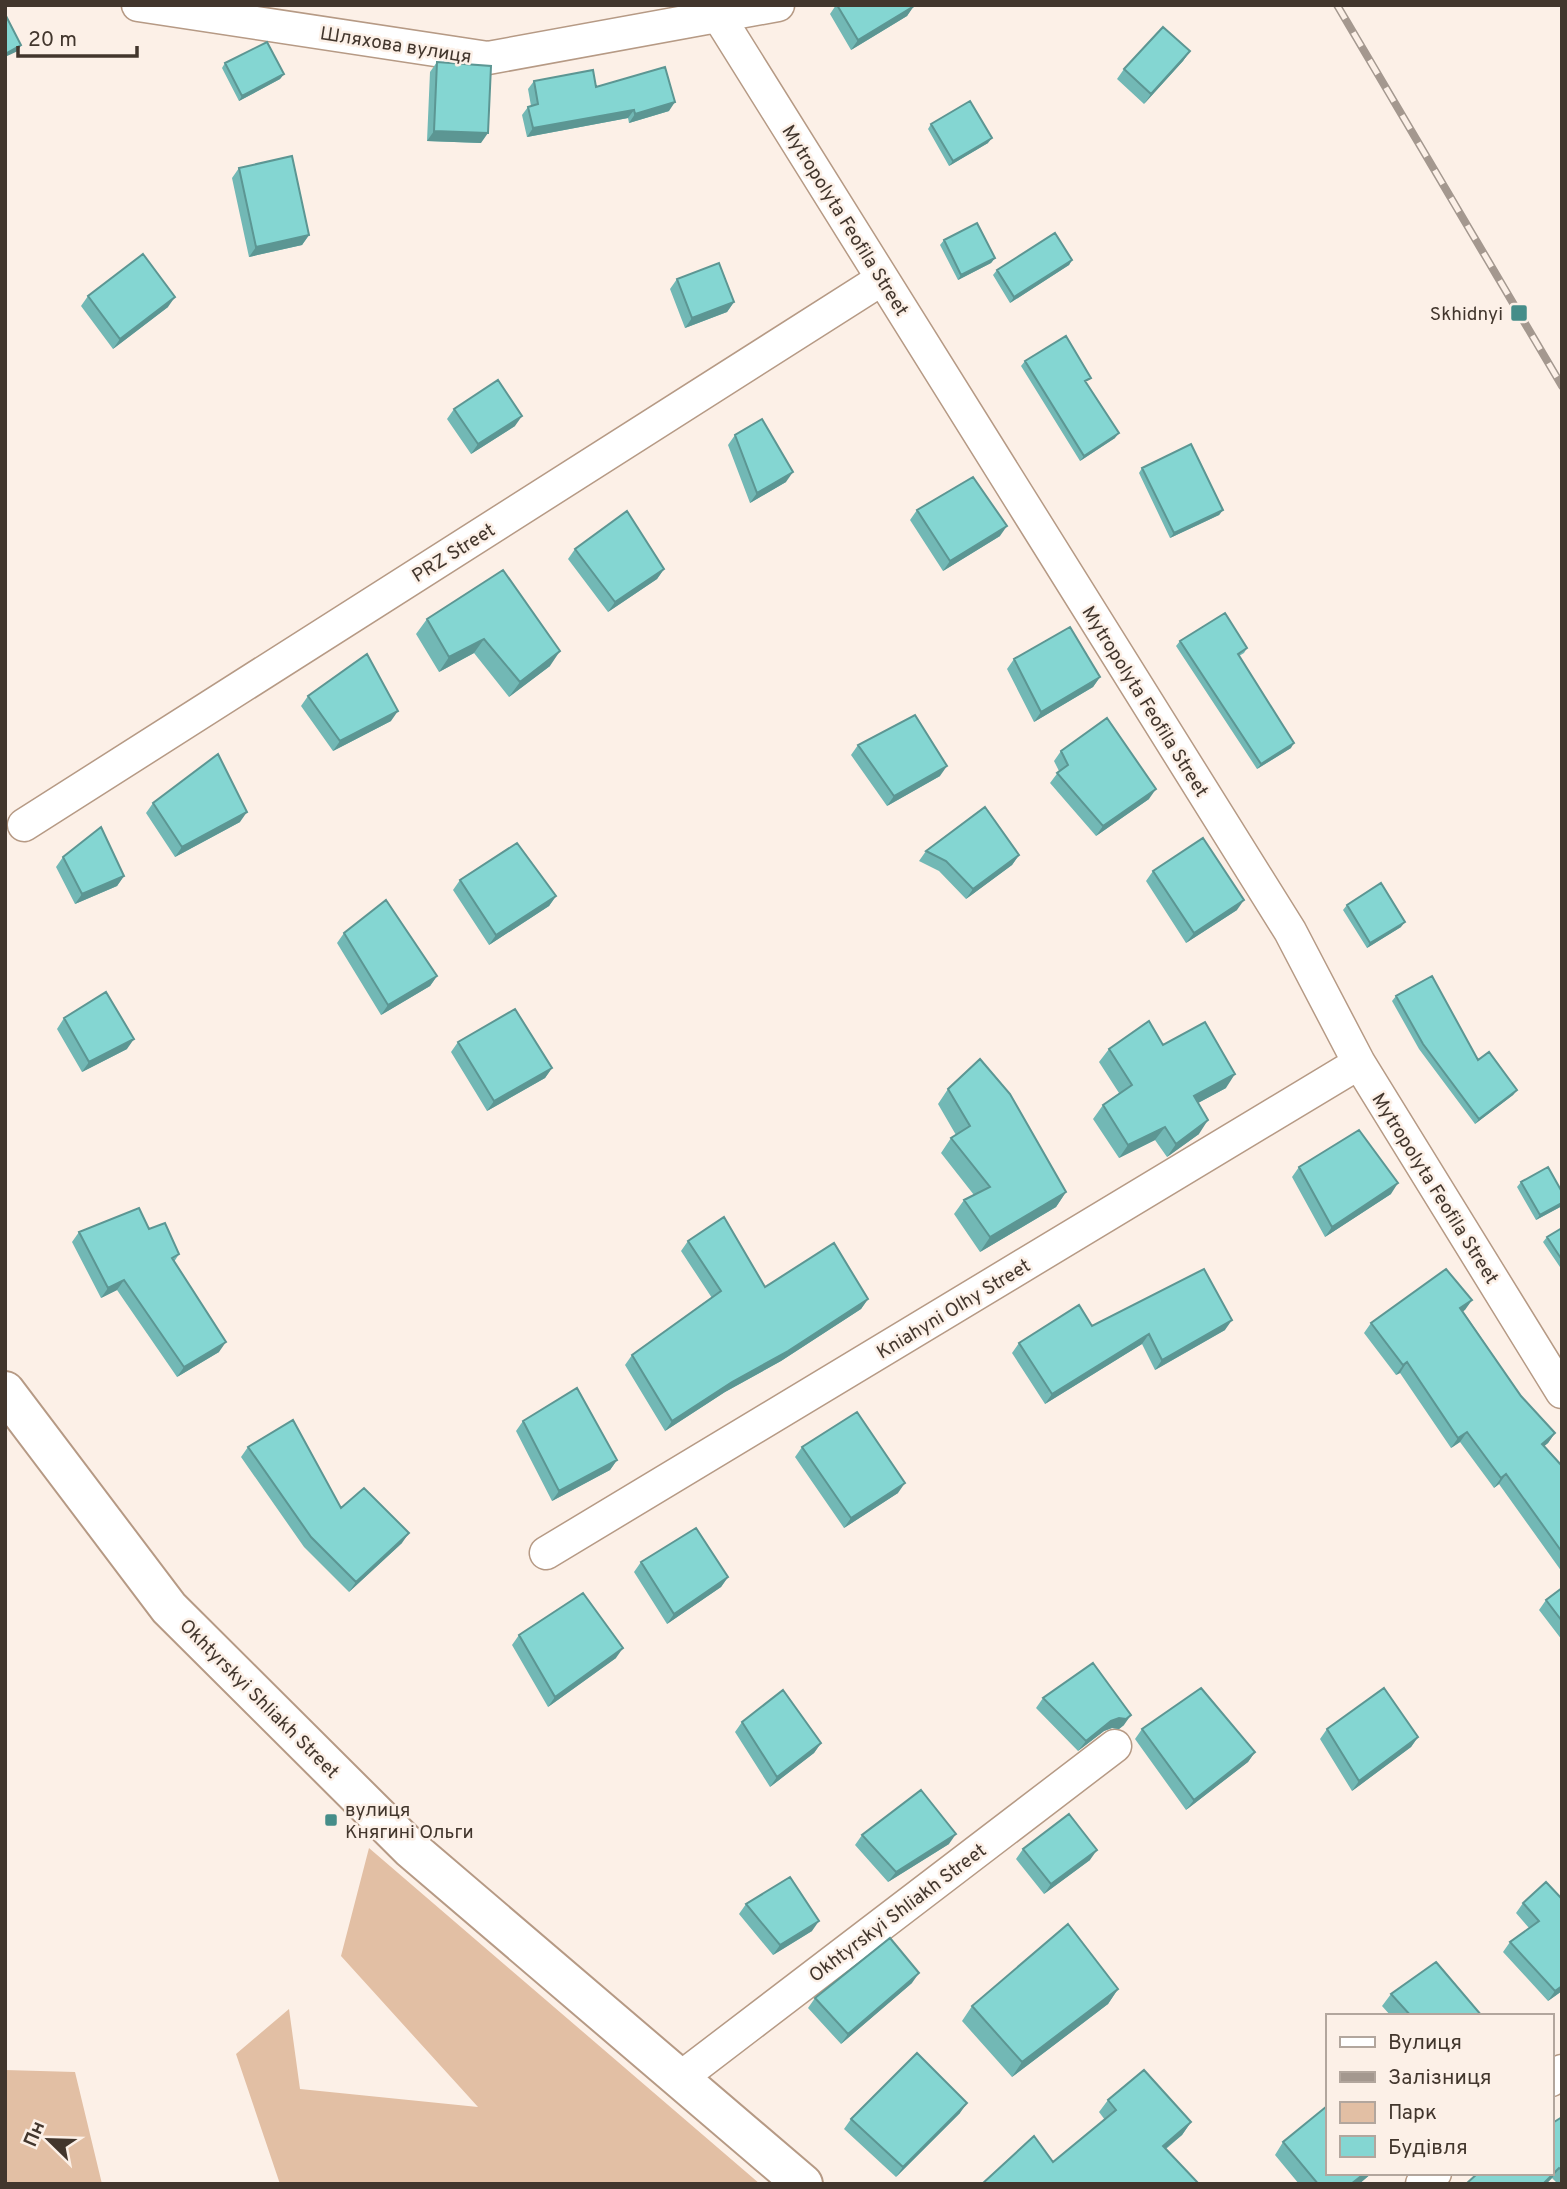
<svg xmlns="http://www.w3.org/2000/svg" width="1567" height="2189" viewBox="0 0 1567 2189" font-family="Overpass,sans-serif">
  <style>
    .green { fill: #e2bfa4 }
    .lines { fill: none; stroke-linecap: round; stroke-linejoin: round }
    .street-casing { stroke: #b69a85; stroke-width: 35 }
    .secondary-casing { stroke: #b69a85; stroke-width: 42 }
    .street { stroke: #fff; stroke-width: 32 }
    .secondary { stroke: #fff; stroke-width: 38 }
    .rail-casing { stroke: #a4988f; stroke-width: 8 }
    .rail { stroke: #fcf0e7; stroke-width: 5; stroke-dasharray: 16; stroke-linecap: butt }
    .wall { fill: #72b8b5 }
    .shaded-wall { fill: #5c9693 }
    .building { fill: #84d6d2; stroke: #5c9693; stroke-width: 2 }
    .poi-dot { fill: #458d89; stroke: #fcf0e7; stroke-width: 2.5 }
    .labels { text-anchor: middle; stroke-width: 5; stroke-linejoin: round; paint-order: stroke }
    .street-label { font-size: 19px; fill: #42362d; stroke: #fcf0e7 }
    .poi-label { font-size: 19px; fill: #42362d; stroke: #fcf0e7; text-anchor: end }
  </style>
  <rect width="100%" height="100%" fill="#fcf0e7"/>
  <path class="green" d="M369 1848 760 2184H280L236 2054 289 2009 300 2089 478 2107 341 1956Z
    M5 2070 75 2072 102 2184H5Z"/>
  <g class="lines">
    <defs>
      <path id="street" d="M138 5 488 58 778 5
        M719 17 1290 931 1359 1063 1562 1392
        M24 825 882 279
        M546 1553 1359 1063
        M679 2079 1115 1746
        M1551 2080 1562 2071
        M1422 2184 1435 2173"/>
      <path id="secondary" d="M5 1391 169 1608 411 1849 803 2184"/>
    </defs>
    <use href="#street" class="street-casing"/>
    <use href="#secondary" class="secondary-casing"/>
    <use href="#street" class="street"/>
    <use href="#secondary" class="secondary"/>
    <defs>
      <path id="rail" d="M1337 5 1562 386"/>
    </defs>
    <use href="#rail" class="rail-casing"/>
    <use href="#rail" class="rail"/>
  </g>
  <path class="wall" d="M836 5H914L907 16 851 50 830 14Z
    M1190 51 1183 61 1144 104 1117 79 1124 69Z
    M437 62 481 143 427 141 430 72Z
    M225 63 284 74 280 79 239 101 222 68Z
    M534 81 596 87 669 111 629 123 628 118 527 137 522 115 528 107 531 106 528 89Z
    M931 124 988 143 949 166 928 129Z
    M239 168 309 235 302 245 249 257 232 178Z
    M944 240 995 258 991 263 958 280 940 245Z
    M1072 260 1069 265 1010 303 993 275 997 270Z
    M677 279 734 302 727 312 685 328 670 289Z
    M88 296 168 307 113 349 81 306Z
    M1025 361 1086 383 1115 438 1080 461 1021 366Z
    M454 409 515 426 471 454 447 419Z
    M735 435 786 482 750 503 728 445Z
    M1142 468 1223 510 1219 515 1170 538 1139 473Z
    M917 510 1000 536 943 571 910 520Z
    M575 549 664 569 657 579 608 612 568 559Z
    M503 570 550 666 509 697 474 653 439 672 416 634 427 619Z
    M1180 641 1247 648 1244 653 1239 656 1291 748 1257 769 1176 646Z
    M1014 659 1100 677 1093 687 1034 722 1007 669Z
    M308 696 391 721 333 751 301 706Z
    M858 745 940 776 887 806 851 755Z
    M1061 751 1149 799 1096 836 1050 783 1059 771 1054 761Z
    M153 803 240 822 175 857 146 813Z
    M926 851 1019 855 1012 865 966 899 939 871 919 861Z
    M63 857 124 876 117 886 75 904 56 867Z
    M1153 871 1237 910 1186 943 1146 881Z
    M460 880 556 896 549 906 489 945 453 890Z
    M1347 905 1401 927 1367 948 1343 910Z
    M344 933 437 976 430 986 381 1015 337 943Z
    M1396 996 1517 1090 1513 1095 1475 1124 1419 1049 1392 1001Z
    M64 1018 127 1049 82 1072 57 1029Z
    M458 1042 552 1068 545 1078 487 1111 451 1052Z
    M1163 1045 1226 1088 1198 1103 1199 1134 1167 1157 1155 1140 1119 1158 1093 1119 1103 1105 1119 1093 1099 1062 1109 1049Z
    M948 1089 1066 1192 1056 1207 980 1252 954 1214 964 1200 974 1195 941 1153 951 1138 956 1135 938 1104Z
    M1299 1167 1391 1194 1325 1237 1292 1177Z
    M1521 1182 1562 1192V1206L1536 1220 1517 1187Z
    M1562 1228V1270L1543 1242 1547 1237Z
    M79 1232 179 1254 174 1262 219 1352 177 1377 117 1290 101 1298 72 1242Z
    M688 1241 765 1287 868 1299 861 1309 781 1361 725 1392 665 1431 625 1365 632 1355 712 1298 681 1251Z
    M1472 1300 1463 1311 1521 1396 1555 1433 1548 1443 1544 1446 1562 1466V1572L1499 1484 1494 1488 1460 1442 1451 1448 1400 1373 1396 1375 1364 1333 1371 1323Z
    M1092 1326 1225 1330 1155 1370 1142 1344 1045 1404 1012 1353 1019 1343Z
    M523 1421 617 1460 610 1470 552 1501 516 1431Z
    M248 1447 341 1508 402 1543 349 1592 304 1547 241 1457Z
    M802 1447 898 1493 844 1528 795 1457Z
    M641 1562 728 1577 721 1587 667 1624 634 1572Z
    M1562 1588V1640L1539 1610 1546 1600Z
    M519 1635 616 1658 548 1707 512 1645Z
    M1043 1698 1124 1725 1119 1729 1112 1728 1104 1731 1078 1751 1036 1708Z
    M742 1722 821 1743 814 1753 770 1787 735 1732Z
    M1142 1729 1255 1752 1248 1762 1186 1810 1135 1739Z
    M1327 1729 1418 1737 1411 1747 1352 1791 1320 1739Z
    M862 1835 949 1844 888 1882 855 1845Z
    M1023 1849 1090 1860 1044 1894 1016 1859Z
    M1562 1899V1991L1548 2001 1503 1952 1510 1942 1529 1928 1516 1913 1523 1903Z
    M746 1904 812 1931 773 1955 739 1914Z
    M912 1983 841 2044 808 2008 815 1998Z
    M1118 1989 1108 2004 1012 2077 962 2021 972 2006Z
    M1391 1994 1482 2016H1391L1382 2006Z
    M1108 2100 1191 2122 1182 2135 1166 2149 1053 2162 1105 2120 1099 2112Z
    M960 2113 896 2177 844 2129 851 2119Z
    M1562 2117V2184H1558L1552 2178 1546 2184H1466L1551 2173Z
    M1283 2142 1327 2173H1372L1359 2184H1299L1275 2155Z"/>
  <path class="shaded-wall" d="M914 6 907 16 851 50 858 40Z
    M21 45 18 51 5 57V54Z
    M1190 51 1183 61 1144 104 1151 94Z
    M284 74 280 79 239 101 242 96Z
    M675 102 669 111 629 123 635 114Z
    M634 110 628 118 527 137 533 128Z
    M434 131 488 133 481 143 427 141Z
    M992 138 988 143 949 166 953 161Z
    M309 235 302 245 249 257 256 247Z
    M995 258 991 263 958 280 961 275Z
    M1072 260 1069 265 1010 303 1014 297Z
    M175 297 168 307 113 349 120 339Z
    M734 302 727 312 685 328 692 318Z
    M522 416 515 426 471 454 478 444Z
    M1119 433 1115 438 1080 461 1084 456Z
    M793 472 786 482 750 503 757 493Z
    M1223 510 1219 515 1170 538 1174 533Z
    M1007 526 1000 536 943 571 950 561Z
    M664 569 657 579 608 612 615 602Z
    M484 639 474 653 439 672 449 657Z
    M560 651 550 666 509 697 520 682Z
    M1100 677 1093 687 1034 722 1041 712Z
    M398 711 391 721 333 751 340 741Z
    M1294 743 1291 748 1257 769 1261 764Z
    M947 766 940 776 887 806 894 796Z
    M1156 789 1149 799 1096 836 1103 826Z
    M247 812 240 822 175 857 182 847Z
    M1019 855 1012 865 966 899 973 889Z
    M124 876 117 886 75 904 82 894Z
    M556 896 549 906 489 945 496 935Z
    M1244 900 1237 910 1186 943 1194 933Z
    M1405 922 1401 927 1367 948 1370 943Z
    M437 976 430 986 381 1015 388 1005Z
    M134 1039 127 1049 82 1072 89 1062Z
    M552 1068 545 1078 487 1111 494 1101Z
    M1235 1074 1226 1088 1185 1110 1194 1096Z
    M1517 1090 1513 1095 1475 1124 1479 1119Z
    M1208 1120 1199 1134 1167 1157 1176 1144Z
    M1165 1127 1155 1140 1119 1158 1128 1145Z
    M1398 1183 1391 1194 1325 1237 1332 1227Z
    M1066 1192 1056 1207 980 1252 990 1237Z
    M1562 1203V1206L1536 1220 1540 1215Z
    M124 1280 117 1290 101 1298 108 1288Z
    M868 1299 861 1309 781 1361 725 1392 665 1431 672 1421 732 1382Z
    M1472 1300 1465 1310 1453 1318 1460 1308Z
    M1232 1320 1225 1330 1155 1370 1162 1360Z
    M1149 1334 1142 1344 1045 1404 1052 1394Z
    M226 1342 219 1352 177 1377 184 1367Z
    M1407 1362 1400 1373 1396 1375 1403 1365Z
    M1467 1432 1460 1442 1451 1448 1458 1438Z
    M1555 1433 1548 1443 1535 1454 1542 1444Z
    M617 1460 610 1470 552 1501 559 1491Z
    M1506 1474 1499 1484 1494 1488 1501 1478Z
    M905 1483 898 1493 844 1528 851 1518Z
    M409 1533 402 1543 349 1592 356 1582Z
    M728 1577 721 1587 667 1624 674 1614Z
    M623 1648 616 1658 548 1707 555 1697Z
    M1131 1715 1124 1725 1119 1729 1112 1728 1104 1731 1078 1751 1086 1741 1111 1721 1119 1718Z
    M1418 1737 1411 1747 1352 1791 1359 1781Z
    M821 1743 814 1753 770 1787 777 1777Z
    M1255 1752 1248 1762 1186 1810 1194 1800Z
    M956 1834 949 1844 888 1882 896 1872Z
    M1097 1850 1090 1860 1044 1894 1051 1884Z
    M819 1921 812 1931 773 1955 780 1945Z
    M919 1973 912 1983 841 2044 848 2034Z
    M1562 1986V1991L1548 2001 1555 1991Z
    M1118 1989 1108 2004 1012 2077 1022 2062Z
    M967 2103 960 2113 896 2177 903 2167Z
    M1191 2122 1182 2135 1154 2158 1163 2146Z
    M1559 2168 1552 2178 1546 2184H1543Z
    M1365 2173H1372L1359 2184H1351Z"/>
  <path class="building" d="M837 5H914V6L858 40Z
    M5 14 21 45 5 54Z
    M1163 27 1190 51 1151 94 1124 69Z
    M267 42 284 74 242 96 225 63Z
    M437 62 491 66 488 133 434 131Z
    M665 67 675 102 635 114 634 110 533 128 528 107 538 104 534 81 593 70 596 87Z
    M970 101 992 138 953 161 931 124Z
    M292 156 309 235 256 247 239 168Z
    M977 223 995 258 961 275 944 240Z
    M1055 233 1072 260 1014 297 997 270Z
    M143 254 175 297 120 339 88 296Z
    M719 263 734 302 692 318 677 279Z
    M1066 336 1091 378 1085 381 1119 433 1084 456 1025 361Z
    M498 380 522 416 478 444 454 409Z
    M762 419 793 472 757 493 735 435Z
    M1191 444 1223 510 1174 533 1142 468Z
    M973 477 1007 526 950 561 917 510Z
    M627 511 664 569 615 602 575 549Z
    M503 570 560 651 520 682 484 639 449 657 427 619Z
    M1225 613 1247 648 1238 654 1294 743 1261 764 1180 641Z
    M1070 627 1100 677 1041 712 1014 659Z
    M367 654 398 711 340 741 308 696Z
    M915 715 947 766 894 796 858 745Z
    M1107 718 1156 789 1103 826 1057 773 1068 765 1061 751Z
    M218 754 247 812 182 847 153 803Z
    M985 807 1019 855 973 889 946 861 926 851Z
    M101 827 124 876 82 894 63 857Z
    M1203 838 1244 900 1194 933 1153 871Z
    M517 843 556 896 496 935 460 880Z
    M1381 883 1405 922 1370 943 1347 905Z
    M386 900 437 976 388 1005 344 933Z
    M1432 976 1478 1060 1489 1052 1517 1090 1479 1119 1423 1044 1396 996Z
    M106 992 134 1039 89 1062 64 1018Z
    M515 1009 552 1068 494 1101 458 1042Z
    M1149 1021 1163 1045 1205 1022 1235 1074 1194 1096 1208 1120 1176 1144 1165 1127 1128 1145 1103 1105 1132 1085 1109 1049Z
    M980 1059 1010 1094 1066 1192 990 1237 964 1200 990 1187 951 1138 970 1126 948 1089Z
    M1359 1130 1398 1183 1332 1227 1299 1167Z
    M1548 1167 1562 1192V1203L1540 1215 1521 1182Z
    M139 1208 149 1229 165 1223 179 1254 172 1258 226 1342 184 1367 124 1280 108 1288 79 1232Z
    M724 1217 765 1287 834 1243 868 1299 788 1351 732 1382 672 1421 632 1355 721 1291 688 1241Z
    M1562 1228V1260L1547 1237Z
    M1204 1269 1232 1320 1162 1360 1149 1334 1052 1394 1019 1343 1079 1305 1092 1326Z
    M1446 1269 1472 1300 1460 1308 1521 1396 1555 1433 1542 1444 1562 1466V1552L1506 1474 1501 1478 1467 1432 1458 1438 1407 1362 1403 1365 1371 1323Z
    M577 1388 617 1460 559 1491 523 1421Z
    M857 1412 905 1483 851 1518 802 1447Z
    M293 1420 341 1508 364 1488 409 1533 356 1582 311 1537 248 1447Z
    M696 1528 728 1577 674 1614 641 1562Z
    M1562 1588V1621L1546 1600Z
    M583 1593 623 1648 555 1697 519 1635Z
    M1093 1663 1131 1715 1126 1719 1119 1718 1111 1721 1086 1741 1043 1698Z
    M1201 1688 1255 1752 1194 1800 1142 1729Z
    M1384 1688 1418 1737 1359 1781 1327 1729Z
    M783 1690 821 1743 777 1777 742 1722Z
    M921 1790 956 1834 896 1872 862 1835Z
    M1069 1814 1097 1850 1051 1884 1023 1849Z
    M790 1877 819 1921 780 1945 746 1904Z
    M1546 1882 1562 1899V1986L1555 1991 1510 1942 1539 1921 1523 1903Z
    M1068 1924 1118 1989 1022 2062 972 2006Z
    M890 1938 919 1973 848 2034 815 1998Z
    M1436 1962 1482 2016H1411L1391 1994Z
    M917 2053 967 2103 903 2167 851 2119Z
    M1144 2070 1191 2122 1163 2146 1199 2184H982L1034 2136 1053 2162 1116 2110 1108 2100Z
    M1327 2106V2173H1365L1351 2184H1318L1283 2142Z
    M1562 2117V2170L1559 2168 1543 2184H1466L1478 2173H1551V2124Z"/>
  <g class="poi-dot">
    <rect x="1510" y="304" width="18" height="18" rx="3.5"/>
    <rect x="324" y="1813" width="14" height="14" rx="3.5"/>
  </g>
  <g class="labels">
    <g class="street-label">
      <text transform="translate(396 44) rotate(9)" y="7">Шляхова вулиця</text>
      <text transform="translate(846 220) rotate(58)" y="7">Mytropolyta Feofila Street</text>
      <text transform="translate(453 552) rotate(-32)" y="7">PRZ Street</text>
      <text transform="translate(1146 701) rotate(58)" y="7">Mytropolyta Feofila Street</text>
      <text transform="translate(1436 1188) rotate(58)" y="7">Mytropolyta Feofila Street</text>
      <text transform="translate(953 1308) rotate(-31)" y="7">Kniahyni Olhy Street</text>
      <text transform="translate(260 1698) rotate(45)" y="7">Okhtyrskyi Shliakh Street</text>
      <text transform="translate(897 1912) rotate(-37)" y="7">Okhtyrskyi Shliakh Street</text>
    </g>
    <g class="poi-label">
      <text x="1503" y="320">Skhidnyi</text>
      <text x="345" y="1816" text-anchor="start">вулиця<tspan x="345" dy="22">Княгині Ольги</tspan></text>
    </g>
  </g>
  <rect width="1567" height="2189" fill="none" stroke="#42362d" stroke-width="14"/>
  <rect x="1326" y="2014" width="228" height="161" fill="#fcf0e7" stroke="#b2a69d" stroke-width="2"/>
  <rect x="1340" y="2037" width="35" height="10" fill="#ffffff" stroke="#b2a69d" stroke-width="2"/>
  <text x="1388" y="2049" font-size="21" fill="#42362d">Вулиця</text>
  <rect x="1340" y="2072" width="35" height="10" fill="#a4988f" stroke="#b2a69d" stroke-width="2"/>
  <text x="1388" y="2084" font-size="21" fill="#42362d">Залізниця</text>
  <rect x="1340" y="2102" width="35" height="21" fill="#e2bfa4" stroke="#b2a69d" stroke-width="2"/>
  <text x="1388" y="2119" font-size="21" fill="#42362d">Парк</text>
  <rect x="1340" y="2136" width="35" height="21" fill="#84d6d2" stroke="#b2a69d" stroke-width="2"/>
  <text x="1388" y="2154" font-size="21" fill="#42362d">Будівля</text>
  <g transform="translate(49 2140) rotate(293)" stroke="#fcf0e7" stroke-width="5" paint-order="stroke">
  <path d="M0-5L12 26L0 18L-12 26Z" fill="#42362d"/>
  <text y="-10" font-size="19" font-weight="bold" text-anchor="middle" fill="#42362d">Пн</text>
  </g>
  <path d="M18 46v10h119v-10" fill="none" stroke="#42362d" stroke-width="3.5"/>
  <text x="28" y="46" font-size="21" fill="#42362d" stroke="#fcf0e7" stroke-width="5" paint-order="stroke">20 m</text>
</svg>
